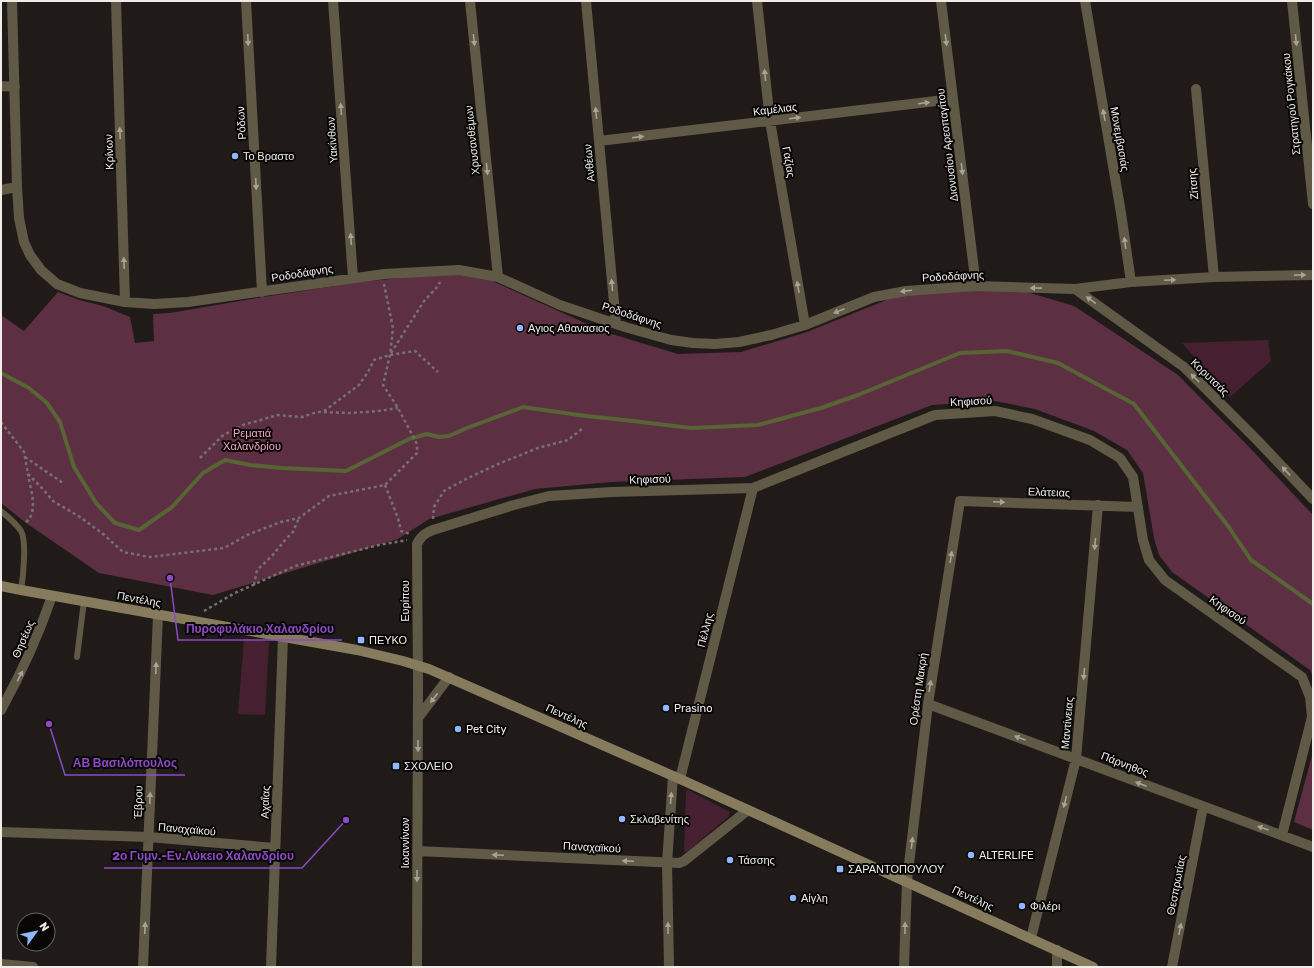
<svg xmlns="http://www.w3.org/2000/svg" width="1314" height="968" viewBox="0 0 1314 968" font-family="Rubik,sans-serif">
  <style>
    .green { fill: #462030 }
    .forest { fill: #5c3042 }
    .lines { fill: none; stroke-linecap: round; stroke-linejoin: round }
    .stream { stroke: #586336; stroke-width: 4 }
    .path { stroke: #76716f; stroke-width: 2.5; stroke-dasharray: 3 3; stroke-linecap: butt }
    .service { stroke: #605946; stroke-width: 6 }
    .pedestrian { stroke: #605946; stroke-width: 10 }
    .minor { stroke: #605946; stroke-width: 10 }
    .tertiary { stroke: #605946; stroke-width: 10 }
    .secondary { stroke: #877b5d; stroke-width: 10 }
    .oneway { fill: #a8a298 }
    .poi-dot { fill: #90b8fd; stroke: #080706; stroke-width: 1.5 }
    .labels { text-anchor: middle; stroke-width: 4; stroke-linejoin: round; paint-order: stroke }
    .street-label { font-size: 11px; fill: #efecea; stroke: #080706 }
    .poi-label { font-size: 11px; fill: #efecea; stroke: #080706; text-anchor: start }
    .park-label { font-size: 11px; fill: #f1a3c1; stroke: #080706 }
    .leader { fill: none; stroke: #8c49c5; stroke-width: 1.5 }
    .callout-dot { fill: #8c49c5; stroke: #080706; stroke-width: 1.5 }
    .callout-label { font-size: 12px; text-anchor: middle; font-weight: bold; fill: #8c49c5; stroke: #080706; stroke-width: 4; stroke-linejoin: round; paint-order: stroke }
  </style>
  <rect width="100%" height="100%" fill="#201b18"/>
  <path class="green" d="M1268 340 1271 361 1230 397 1182 343Z
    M244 638 269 642 265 715 238 714Z
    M688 790 730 812 729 816 688 851 684 852 686 791Z"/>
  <path class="forest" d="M448 273 492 281 605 332 678 354 741 352 807 332 899 295 1010 287 1074 306 1178 375 1249 447 1313 515V677L1310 670 1172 572 1159 555 1154 538 1143 473 1127 450 1094 431 1035 409 995 401 932 405 745 477 611 482 535 489 429 519 398 539 213 595 99 573 26 523 1 503V315L24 331 58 292 79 300 103 306 130 317 135 343 154 341 153 314 170 313 257 298 361 282Z
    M1313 752V830L1294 822Z"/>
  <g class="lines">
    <path class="stream" d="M1 373 29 388 47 403 60 422 74 467 96 503 115 523 139 530 172 507 203 473 225 460 250 465 282 468 346 471 409 439 427 434 439 437 449 436 467 428 523 407 586 416 633 421 691 428 758 425 821 408 858 395 960 353 1007 351 1058 363 1134 404 1228 526 1251 560 1313 604"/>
    <path class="path" d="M391 353 424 301 438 286 440 282
      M324 411 359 385 368 372 374 360 390 355 415 351 438 372
      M1 422 24 452 28 474 42 488 53 501 80 517 102 533 123 552 150 557 224 548 247 535 281 522 299 518 329 496 385 485 417 453V444L398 408 383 385 390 355 393 328 384 284
      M25 457 63 483
      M200 458 222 436 243 425 278 415 302 417 317 412 351 413 378 411 398 408
      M385 485 398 518 401 531 410 534
      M433 519 434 507 444 491 466 479 498 464 538 448 568 440 583 428
      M26 522C39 512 30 488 28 474
      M254 585 257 570 272 556 285 540 293 532 299 518
      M204 611 235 593 295 566 379 545 407 540"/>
    <path class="service" d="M1 511C8 517 16 523 21 531 27 541 23 578 21 590
      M77 657 84 601"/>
    <path class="pedestrian" d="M1 86 15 87"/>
    <path class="minor" d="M116 1 125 302
      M246 1 262 292
      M333 1 353 278
      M470 1 498 277
      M586 1 616 324
      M757 1 770 121 805 325
      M941 1 976 286
      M1085 1 1121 213 1131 282
      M1292 1 1313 204
      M1196 89 1214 277
      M599 141 953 99
      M17 187 19 218 24 242 30 255 41 270 57 284 80 293 125 302 154 304 188 302 384 274 459 270 498 277 560 305 625 327 671 340 693 343 715 344 739 342 771 335 805 325 874 297 906 291 976 286 1075 289 1131 282 1214 277 1313 275
      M1075 289 1184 367 1257 440 1313 499
      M928 704 1313 847
      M418 718 449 677
      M680 779 753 488
      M1 832 149 837 275 848
      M417 851 679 863 684 861 748 810
      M907 881 928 704 960 501 1138 507
      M1031 938 1076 759 1098 505
      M1057 950V967
      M1 964 33 967
      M143 967 158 615
      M271 967 283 637
      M417 967 418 683 417 544C421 536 425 533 433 530L514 505 549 496 612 492 753 488 935 415 995 411 1032 419 1090 440 1120 458 1133 477 1143 540 1149 560 1165 580 1302 677 1310 697 1312 717 1282 835
      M669 967 667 863 673 776
      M1172 967 1203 807"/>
    <path class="tertiary" d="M1 190 17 187 12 1
      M1 710C22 672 38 637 52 596
      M904 967 907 881"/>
    <path class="secondary" d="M1 586 21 590 357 650 403 661 429 669 680 779 1093 967"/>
  </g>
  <defs><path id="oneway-solid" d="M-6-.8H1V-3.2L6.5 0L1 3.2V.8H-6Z"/></defs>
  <g class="oneway">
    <use href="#oneway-solid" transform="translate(248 40) rotate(87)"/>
    <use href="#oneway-solid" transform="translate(474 40) rotate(84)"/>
    <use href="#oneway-solid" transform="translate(946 40) rotate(83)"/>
    <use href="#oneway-solid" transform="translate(1296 40) rotate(84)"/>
    <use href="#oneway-solid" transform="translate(765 75) rotate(-96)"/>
    <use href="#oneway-solid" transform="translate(924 103) rotate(-7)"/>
    <use href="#oneway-solid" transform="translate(341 109) rotate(-94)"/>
    <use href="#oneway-solid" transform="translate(596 113) rotate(-95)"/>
    <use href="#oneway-solid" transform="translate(1104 115) rotate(-100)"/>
    <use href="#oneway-solid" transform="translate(795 118) rotate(-7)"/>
    <use href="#oneway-solid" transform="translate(120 133) rotate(-92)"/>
    <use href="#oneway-solid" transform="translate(638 137) rotate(-7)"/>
    <use href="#oneway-solid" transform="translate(487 169) rotate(84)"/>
    <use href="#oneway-solid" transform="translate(962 169) rotate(83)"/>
    <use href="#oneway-solid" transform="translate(256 184) rotate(87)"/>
    <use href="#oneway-solid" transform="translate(351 239) rotate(-94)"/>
    <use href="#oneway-solid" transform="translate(1125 243) rotate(-98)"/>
    <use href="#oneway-solid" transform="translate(124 263) rotate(-92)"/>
    <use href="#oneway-solid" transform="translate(1300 275) rotate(-1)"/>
    <use href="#oneway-solid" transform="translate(1170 280) rotate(-3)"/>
    <use href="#oneway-solid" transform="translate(612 285) rotate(-95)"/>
    <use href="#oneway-solid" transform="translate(798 287) rotate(-100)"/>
    <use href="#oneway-solid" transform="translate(1036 288) rotate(-179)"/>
    <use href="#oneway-solid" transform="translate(906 291) rotate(173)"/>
    <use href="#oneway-solid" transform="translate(1091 300) rotate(-144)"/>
    <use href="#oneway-solid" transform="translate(839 311) rotate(158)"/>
    <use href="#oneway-solid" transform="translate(1195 378) rotate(-135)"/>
    <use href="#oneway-solid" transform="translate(1286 471) rotate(-133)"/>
    <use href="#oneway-solid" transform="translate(999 502) rotate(2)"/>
    <use href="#oneway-solid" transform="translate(1095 544) rotate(95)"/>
    <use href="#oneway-solid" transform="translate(951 557) rotate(-81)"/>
    <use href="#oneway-solid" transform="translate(156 668) rotate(-88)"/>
    <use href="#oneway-solid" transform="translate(1084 674) rotate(95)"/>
    <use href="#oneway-solid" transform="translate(20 676) rotate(-63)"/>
    <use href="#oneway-solid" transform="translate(930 686) rotate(-81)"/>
    <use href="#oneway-solid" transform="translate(434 698) rotate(127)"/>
    <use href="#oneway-solid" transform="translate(1020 738) rotate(-160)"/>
    <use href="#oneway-solid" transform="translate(418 746) rotate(90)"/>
    <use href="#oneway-solid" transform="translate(1141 784) rotate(-159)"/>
    <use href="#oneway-solid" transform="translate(150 798) rotate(-88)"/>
    <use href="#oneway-solid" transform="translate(671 798) rotate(-85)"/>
    <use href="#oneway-solid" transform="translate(1065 802) rotate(104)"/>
    <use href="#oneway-solid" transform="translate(1263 828) rotate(-161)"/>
    <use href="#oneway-solid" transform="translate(912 843) rotate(-83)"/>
    <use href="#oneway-solid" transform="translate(498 855) rotate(-177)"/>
    <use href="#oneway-solid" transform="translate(628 861) rotate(-177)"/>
    <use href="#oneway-solid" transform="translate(417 876) rotate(90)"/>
    <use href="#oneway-solid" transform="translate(145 928) rotate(-87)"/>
    <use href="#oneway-solid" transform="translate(668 928) rotate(-91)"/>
    <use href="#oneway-solid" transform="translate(905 928) rotate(-89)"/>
    <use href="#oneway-solid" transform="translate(1180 929) rotate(-79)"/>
  </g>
  <g class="poi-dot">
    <circle cx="235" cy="156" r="4"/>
    <circle cx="520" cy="328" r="4"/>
    <rect x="357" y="636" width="8" height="8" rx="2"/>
    <circle cx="666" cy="708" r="4"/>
    <circle cx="458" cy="729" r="4"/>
    <rect x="392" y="762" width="8" height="8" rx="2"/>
    <circle cx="622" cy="819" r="4"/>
    <circle cx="971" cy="855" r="4"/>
    <circle cx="730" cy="860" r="4"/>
    <rect x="836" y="865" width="8" height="8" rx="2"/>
    <circle cx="793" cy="898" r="4"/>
    <circle cx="1022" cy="906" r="4"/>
  </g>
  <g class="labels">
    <g class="street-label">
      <text transform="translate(1291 104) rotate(-96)" y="4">Στρατηγού Ρογκάκου</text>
      <text transform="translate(775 109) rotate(-7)" y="4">Καμέλιας</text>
      <text transform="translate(241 123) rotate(-93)" y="4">Ρόδων</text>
      <text transform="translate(1120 139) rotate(80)" y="4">Μονεμβασιάς</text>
      <text transform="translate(332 140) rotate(-94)" y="4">Υακίνθων</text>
      <text transform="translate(472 140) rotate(-96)" y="4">Χρυσανθέμων</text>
      <text transform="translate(947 145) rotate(-97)" y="4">Διονυσίου Αρεοπαγίτου</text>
      <text transform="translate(109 152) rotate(-92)" y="4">Κρίνων</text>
      <text transform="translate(789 162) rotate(80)" y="4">Γαζίας</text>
      <text transform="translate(589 163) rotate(-95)" y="4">Ανθέων</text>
      <text transform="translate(1193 184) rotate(-95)" y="4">Ζίτσης</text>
      <text transform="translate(302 273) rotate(-9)" y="4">Ροδοδάφνης</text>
      <text transform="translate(953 276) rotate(-3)" y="4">Ροδοδάφνης</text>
      <text transform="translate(632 315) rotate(18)" y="4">Ροδοδάφνης</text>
      <text transform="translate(1210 377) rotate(44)" y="4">Κορυτσάς</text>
      <text transform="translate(971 401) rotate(-3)" y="4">Κηφισού</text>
      <text transform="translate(650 479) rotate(-2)" y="4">Κηφισού</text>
      <text transform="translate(1049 492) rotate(2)" y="4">Ελάτειας</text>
      <text transform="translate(139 599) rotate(10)" y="4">Πεντέλης</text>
      <text transform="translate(405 601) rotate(-90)" y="4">Ευρίπου</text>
      <text transform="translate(1228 610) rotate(35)" y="4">Κηφισού</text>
      <text transform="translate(705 630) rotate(-76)" y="4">Πέλλης</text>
      <text transform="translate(23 639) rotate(-67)" y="4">Θησέως</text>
      <text transform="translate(918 689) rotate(-82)" y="4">Ορέστη Μακρή</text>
      <text transform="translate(567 716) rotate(24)" y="4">Πεντέλης</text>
      <text transform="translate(1067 723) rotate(-85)" y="4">Μαντίνειας</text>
      <text transform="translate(1125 764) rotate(21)" y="4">Πάρνηθος</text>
      <text transform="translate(138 802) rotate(-88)" y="4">Έβρου</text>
      <text transform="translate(265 802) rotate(-88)" y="4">Αχαΐας</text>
      <text transform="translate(187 829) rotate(5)" y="4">Παναχαϊκού</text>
      <text transform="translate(405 843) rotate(-90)" y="4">Ιωαννίνων</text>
      <text transform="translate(592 847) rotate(3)" y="4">Παναχαϊκού</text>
      <text transform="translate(1176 885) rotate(-79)" y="4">Θεσπρωτίας</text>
      <text transform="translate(973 898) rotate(25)" y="4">Πεντέλης</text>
    </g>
    <g class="poi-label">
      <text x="243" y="160">Το Βραστο</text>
      <text x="528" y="332">Αγιος Αθανασιος</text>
      <text x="369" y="644">ΠΕΥΚΟ</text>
      <text x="674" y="712">Prasino</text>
      <text x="466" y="733">Pet City</text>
      <text x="404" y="770">ΣΧΟΛΕΙΟ</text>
      <text x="630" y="823">Σκλαβενίτης</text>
      <text x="979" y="859">ALTERLIFE</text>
      <text x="738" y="864">Τάσσης</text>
      <text x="848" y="873">ΣΑΡΑΝΤΟΠΟΥΛΟΥ</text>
      <text x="801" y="902">Αίγλη</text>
      <text x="1030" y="910">Φιλέρι</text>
    </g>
    <g class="park-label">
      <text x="252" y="437">Ρεματιά<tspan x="252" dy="13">Χαλανδρίου</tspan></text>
    </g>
  </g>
  <path class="leader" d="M170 578L178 640H342M49 724L65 775H185M346 820L302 868H104"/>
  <g class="callout-dot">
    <circle cx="170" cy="578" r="4"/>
    <circle cx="49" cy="724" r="4"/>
    <circle cx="346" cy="820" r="4"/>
  </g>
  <g class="callout-label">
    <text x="260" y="633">Πυροφυλάκιο Χαλανδρίου</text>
    <text x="125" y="767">ΑΒ Βασιλόπουλος</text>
    <text x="203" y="860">2ο Γυμν.-Εν.Λύκειο Χαλανδρίου</text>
  </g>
  <rect width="1314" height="968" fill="none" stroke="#efecea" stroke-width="4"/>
  <g transform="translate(36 932) rotate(57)"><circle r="19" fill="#080706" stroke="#646361"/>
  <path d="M0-3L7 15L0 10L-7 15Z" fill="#90b8fd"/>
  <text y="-6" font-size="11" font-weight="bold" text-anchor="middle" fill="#efecea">N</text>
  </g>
</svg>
